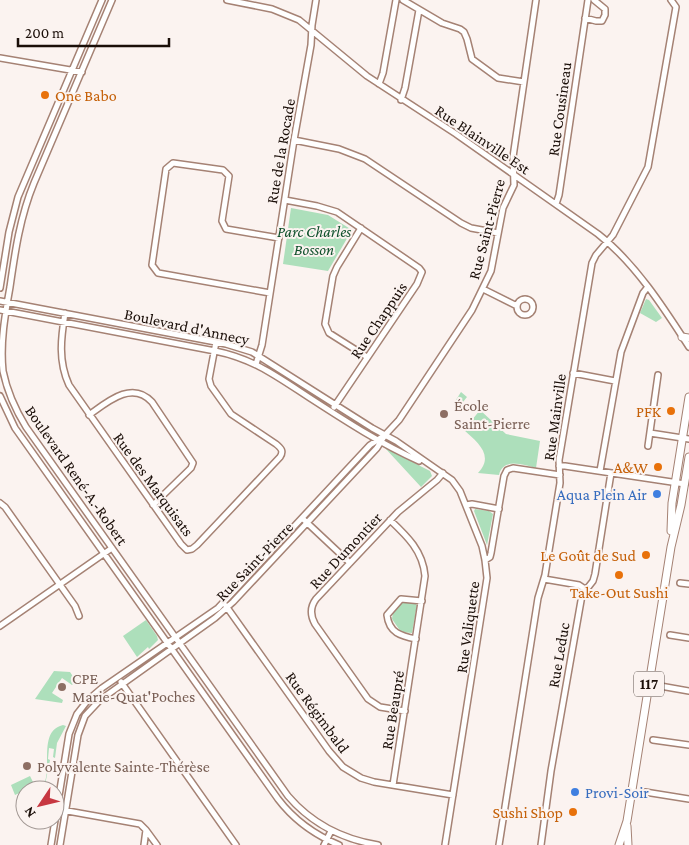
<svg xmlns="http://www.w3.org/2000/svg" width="689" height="845" viewBox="0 0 689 845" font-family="'Crimson Pro',serif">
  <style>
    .green { fill: #addfbb }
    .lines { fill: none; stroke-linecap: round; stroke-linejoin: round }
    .minor-casing { stroke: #a58274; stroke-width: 8 }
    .major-casing { stroke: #a58274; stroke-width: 9 }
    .minor { stroke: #fff; stroke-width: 5 }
    .major { stroke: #fff; stroke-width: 7 }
    .food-dot { fill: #e8710a; stroke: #fbf3f0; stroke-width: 2 }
    .education-dot { fill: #8d6e63; stroke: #fbf3f0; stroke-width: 2 }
    .shop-dot { fill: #3f7fe0; stroke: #fbf3f0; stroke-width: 2 }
    .labels { text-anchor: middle; stroke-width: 4; stroke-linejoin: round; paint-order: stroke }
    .shield { fill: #fbf3f0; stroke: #5e534e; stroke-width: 1 }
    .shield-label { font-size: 15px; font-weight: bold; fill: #1a0e08 }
    .food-label { font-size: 16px; fill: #c56008; stroke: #fbf3f0; text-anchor: end }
    .street-label { font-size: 16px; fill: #1a0e08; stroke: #fbf3f0 }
    .park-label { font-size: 16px; font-style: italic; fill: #0e502b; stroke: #fbf3f0 }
    .education-label { font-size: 16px; fill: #785e54; stroke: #fbf3f0; text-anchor: start }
    .shop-label { font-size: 16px; fill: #366cbe; stroke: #fbf3f0; text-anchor: end }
  </style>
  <rect width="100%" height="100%" fill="#fbf3f0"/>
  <path class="green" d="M291 208 328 215 352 230 328 271 283 264Z
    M646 299 649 300 662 318 656 322 640 313Z
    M461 392 467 397 459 407 454 403Z
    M480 410 506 434 540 441 536 468C523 465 503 457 499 475L478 473C495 455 477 442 464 430Z
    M385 448 430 471 432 476 421 487Z
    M348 472 342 482 312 514 310 512Z
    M475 509 489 511 493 514 487 545 474 511Z
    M297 525 299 527 232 599 230 597Z
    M403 602 414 603 417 605 412 633 401 632 392 619 393 612Z
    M146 620 157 636 158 640 149 649 148 647 137 657 123 636Z
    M54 671 70 672 76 681 72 685 62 678 52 693 63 700 62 703 35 699Z
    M63 725 66 726 57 743 55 758 53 757 54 749 49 748 48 759 50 760 45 785 46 788 38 790C58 779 34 732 63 725Z
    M30 776 35 786 15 795 11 785Z"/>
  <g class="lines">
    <defs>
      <path id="minor" d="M112 0 34 183C20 217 15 252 10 287 5 315 0 343 3 371 7 391 15 409 26 427L288 796C312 824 341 839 378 845
        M227 0 272 9 299 20 367 76 456 134 598 234C635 263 664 308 689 347
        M403 0 442 23 460 29 464 32 467 39 472 59 498 78 524 82
        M585 18 596 21H602L605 15V9L594 0
        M0 58 82 72
        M379 84 383 73 396 0
        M401 100 405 88 419 10
        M294 140 339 149 365 159 461 223 471 228 498 233
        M285 200 317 206 337 212 419 268 422 272 417 284 334 407
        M556 204 559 195 588 0
        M361 228 337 267 333 276 325 324 329 333 367 357
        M0 288 9 232 18 197 102 0
        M483 289 517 306
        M270 293 158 273 152 265 166 169 173 163 223 170 229 176 222 221 226 229 279 238
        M517 307a8 8 0 1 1 16 0a8 8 0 1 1-16 0Z
        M0 301 226 344 252 352 372 428 396 441 452 480 460 491 482 546 485 560 487 578 445 845
        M0 310 215 351C255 359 279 378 313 400 347 422 381 444 419 461
        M65 313C61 338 58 361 69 385L181 544 187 550 192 549 197 545 280 457C284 451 281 448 276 444L231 414 211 386 209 379 216 342
        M256 364 262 345 294 140 311 45 312 25 316 0
        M573 373 615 381
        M0 396 15 428 278 799C294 820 315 835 339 845
        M89 415C107 402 132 380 152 402L193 463 191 468 153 505
        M650 433 689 439
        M648 446 658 375
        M559 466H565L685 484
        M600 471 621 352 643 293 647 288
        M0 503 5 507 75 606 79 616
        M466 505 472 504 499 509
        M302 518 350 563
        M390 520C407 536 423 551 425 576L393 785
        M485 560 490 557 491 553 504 476 507 470 513 468 560 475
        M544 579 579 585 585 589
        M680 583 689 584
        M226 606 329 751 343 767 361 778 374 782 453 795
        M0 626 112 548
        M670 635 689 638
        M416 639C401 636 389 633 387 615L401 599 422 601
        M121 682 236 845
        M649 684 689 691
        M405 711 380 707 368 699 315 624C310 615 310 607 316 599L398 512 437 480 443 473
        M653 740 689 745
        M645 792 689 799
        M62 810 140 824 146 830 144 845
        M146 830 157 845
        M51 845 69 734 77 714 88 700 102 688 218 608 370 445 382 437
        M60 845 78 735 85 716 100 700 215 618 233 602 377 448 385 435 399 420 472 310 491 271 503 208 514 185 513 157 536 0
        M324 845 331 831
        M499 845 538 598 545 575 560 483 559 460 592 263 596 255 613 235 648 167 676 7 671 0
        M541 845 551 771 582 595 593 581 595 574 611 473"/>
      <path id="major" d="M682 337 689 338
        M671 531 672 503 689 397
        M627 826 628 845
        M619 845 627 821 671 547 681 505 689 457"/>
    </defs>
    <use href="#minor" class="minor-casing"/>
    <use href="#major" class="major-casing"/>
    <use href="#minor" class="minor"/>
    <use href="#major" class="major"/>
  </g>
  <g class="food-dot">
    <circle cx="45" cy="95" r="5"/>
    <circle cx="671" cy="411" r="5"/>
    <circle cx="658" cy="467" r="5"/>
    <circle cx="646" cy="555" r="5"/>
    <circle cx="619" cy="575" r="5"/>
    <circle cx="573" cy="812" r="5"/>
  </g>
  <g class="education-dot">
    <circle cx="444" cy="414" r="5"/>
    <circle cx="62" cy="687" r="5"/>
    <circle cx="27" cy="766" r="5"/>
  </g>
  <g class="shop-dot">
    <circle cx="657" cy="494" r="5"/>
    <circle cx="575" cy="792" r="5"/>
  </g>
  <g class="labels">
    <rect class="shield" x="634" y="671.5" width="30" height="25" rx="4"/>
    <g class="shield-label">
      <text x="649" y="689">117</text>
    </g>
    <g class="food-label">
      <text x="55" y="101" text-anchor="start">One Babo</text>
      <text x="661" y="417">PFK</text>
      <text x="648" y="473">A&amp;W</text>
      <text x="636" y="561">Le Goût de Sud</text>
      <text x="619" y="598" text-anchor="middle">Take-Out Sushi</text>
      <text x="563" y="818">Sushi Shop</text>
    </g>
    <g class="street-label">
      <text transform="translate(559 109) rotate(-82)" y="6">Rue Cousineau</text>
      <text transform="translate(483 139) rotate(34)" y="6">Rue Blainville Est</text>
      <text transform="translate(280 151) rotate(-80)" y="6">Rue de la Rocade</text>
      <text transform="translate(486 229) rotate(-75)" y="6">Rue Saint-Pierre</text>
      <text transform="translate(378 320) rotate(-56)" y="6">Rue Chappuis</text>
      <text transform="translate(187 326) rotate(12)" y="6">Boulevard d'Annecy</text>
      <text transform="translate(554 417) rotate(-82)" y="6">Rue Mainville</text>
      <text transform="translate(77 475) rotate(55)" y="6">Boulevard René-A.-Robert</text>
      <text transform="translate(154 484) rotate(54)" y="6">Rue des Marquisats</text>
      <text transform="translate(345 550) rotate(-47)" y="6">Rue Dumontier</text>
      <text transform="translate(254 561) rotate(-46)" y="6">Rue Saint-Pierre</text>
      <text transform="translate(467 627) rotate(-82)" y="6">Rue Valiquette</text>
      <text transform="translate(558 655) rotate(-80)" y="6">Rue Leduc</text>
      <text transform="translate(392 710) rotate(-81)" y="6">Rue Beaupré</text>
      <text transform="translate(318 712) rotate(54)" y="6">Rue Régimbald</text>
    </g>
    <g class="park-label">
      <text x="314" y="237">Parc Charles<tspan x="314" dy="18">Bosson</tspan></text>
    </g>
    <g class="education-label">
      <text x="454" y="411">École<tspan x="454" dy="18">Saint-Pierre</tspan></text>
      <text x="72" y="684">CPE<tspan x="72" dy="18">Marie-Quat'Poches</tspan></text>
      <text x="37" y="772">Polyvalente Sainte-Thérèse</text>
    </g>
    <g class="shop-label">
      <text x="647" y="500">Aqua Plein Air</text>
      <text x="585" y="798" text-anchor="start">Provi-Soir</text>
    </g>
  </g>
  <g transform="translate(40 805) rotate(235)"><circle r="24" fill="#fbf3f0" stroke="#a19793"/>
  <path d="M0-4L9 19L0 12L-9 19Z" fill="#c73741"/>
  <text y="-8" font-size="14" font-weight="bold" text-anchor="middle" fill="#1a0e08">N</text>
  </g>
  <path d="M18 38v8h151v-8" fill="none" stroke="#1a0e08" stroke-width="2.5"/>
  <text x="25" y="38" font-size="15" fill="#1a0e08" stroke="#fbf3f0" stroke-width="4" paint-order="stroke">200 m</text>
</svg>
